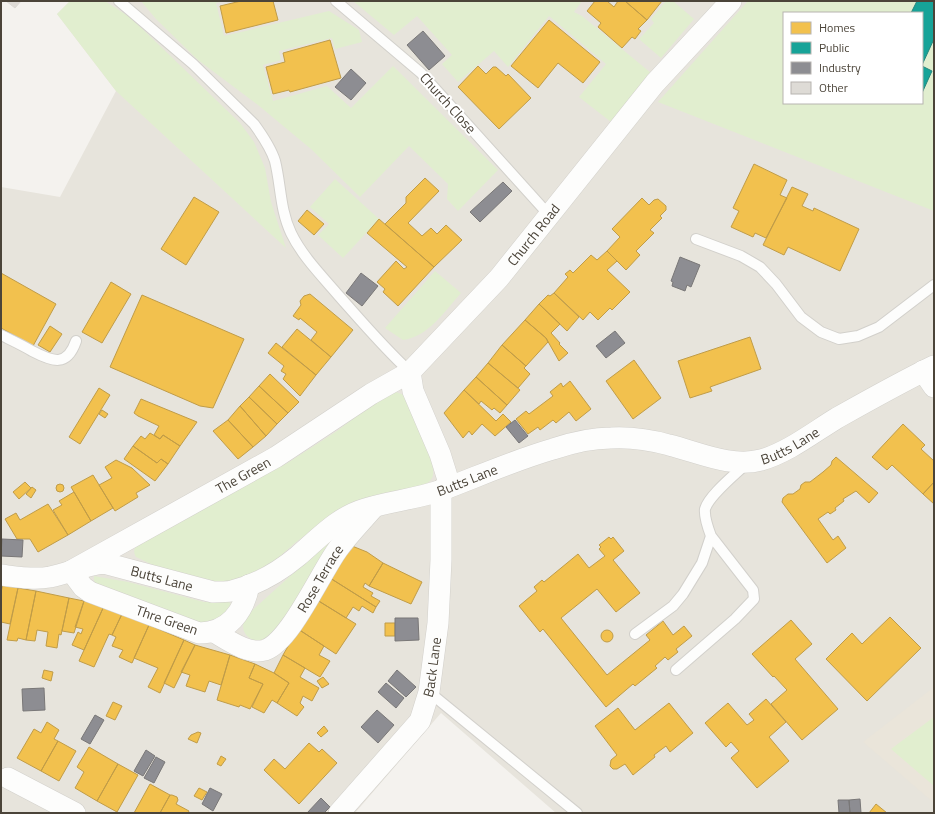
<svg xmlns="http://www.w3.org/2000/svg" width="935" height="814" viewBox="0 0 935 814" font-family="'Titillium Web',sans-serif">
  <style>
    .residential { fill: #e7e4dc; fill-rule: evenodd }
    .education { fill: #eae5da }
    .green { fill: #e1eecf; fill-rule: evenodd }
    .homes { fill: #f2c14e; stroke: #c09c48 }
    .public { fill: #17a398; stroke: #27867c }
    .industry { fill: #8d8d92; stroke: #797777 }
    .building { fill: #dedbd6; stroke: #dcd9d4 }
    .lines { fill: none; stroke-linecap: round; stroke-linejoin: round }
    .service-casing { stroke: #d2d0cb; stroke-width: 12 }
    .minor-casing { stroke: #d2d0cb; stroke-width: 22 }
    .service { stroke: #fdfdfc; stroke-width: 10 }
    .minor { stroke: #fdfdfc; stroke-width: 21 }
    .labels { text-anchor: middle; stroke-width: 4; stroke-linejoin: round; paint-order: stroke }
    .street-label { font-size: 14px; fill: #4b4439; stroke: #fff }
  </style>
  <rect width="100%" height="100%" fill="#f4f2ee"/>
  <path class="residential" d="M70 1H934V813H556L441 713 355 813H1V187L60 197 116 91 57 14ZM784 13H922V103H784Z"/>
  <path class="education" d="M934 687V803L863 742Z"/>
  <path class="green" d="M70 1H105L131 18 240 123 254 142 265 168 271 202 286 248 116 91 57 14Z
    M141 1H224L216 3 224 36 329 11 359 30 362 42 335 49 332 38 279 51 281 60 263 65 273 101 327 86 351 108 393 66 498 170 458 211 447 199 448 184 409 146 360 197 311 149 258 105 198 60 156 19Z
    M353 1H582L574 12 582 16 651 73 611 122 579 97 606 64 549 16 508 67 494 51 458 82 442 64 452 55 417 16 394 35Z
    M666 1H673L694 19 661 58 639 39 654 23 651 19Z
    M748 1H934V211L658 102ZM784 13H922V103H784Z
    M335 179 379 219 343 258 318 235 329 224 310 207Z
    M435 271 461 293C445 311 428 337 403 340L385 328Z
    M396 392 409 397C414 411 439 466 432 478 430 482 426 484 422 486L349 504 296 542 269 566 239 580 210 583 170 573 136 557C133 552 134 549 137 545L289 462 337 431 384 395Z
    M342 529 276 632 259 642C245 638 240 631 245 617Z
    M94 576 128 582 204 602 227 601 230 603 232 607 228 614 198 626 98 586 94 581Z
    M934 717V786L891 749Z"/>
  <path class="homes" d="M241 1H273L278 20 226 33 220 6Z
    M595 1H607L614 7 618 1H625L647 20 638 29 641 31 635 39 632 37 622 48 598 27 601 23 587 11Z
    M625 1H662L647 20Z
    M549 20 600 62 583 83 558 63 538 88 511 66Z
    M330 40 341 78 290 92 289 90 273 94 266 67 285 62 283 53Z
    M478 66 486 74 493 67H496L506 76 508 74 531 98 499 129 458 87Z
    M754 164 787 180 780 195 787 198 766 238 755 233 753 237 731 227 739 211 733 208Z
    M425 178 439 191 408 223 422 236 431 228 437 234 446 225 462 240 434 267 385 224 406 203V197Z
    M792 187 808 194 802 206 813 211 814 208 859 229 840 271 788 247 784 255 763 245Z
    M194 197 219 212 186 265 161 249Z
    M642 198 649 205 654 200 658 199 666 206V210L660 216 662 218 650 230 654 233 636 251 640 255 626 270 607 251 620 237 612 229Z
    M307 210 324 224 314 235 298 221Z
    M379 219 434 267 398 306 383 292 385 289 377 282 396 261 404 269 407 267 367 233Z
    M607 251 617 261 607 270 630 292 612 310 610 308 598 320 590 312 583 320 554 293 568 277 565 274 570 270 573 273 591 255 597 260Z
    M1 273 56 304 33 346 1 328Z
    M111 282 131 294 102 343 82 332Z
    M554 293 579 317 567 331 539 304 548 295 550 296Z
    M310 294 353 330 331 357 311 340 317 332 300 318 299 320 293 316 301 305 300 301 304 296Z
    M142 295 244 339 213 408 200 406 110 367Z
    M539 304 560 324 551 333 560 343 559 344 568 353 559 361 546 338 525 320Z
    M525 320 546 338 548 342 526 366 502 345Z
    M50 326 62 334 50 352 38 345Z
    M297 329 331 357 316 375 282 347Z
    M750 337 761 369 710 387 712 391 690 398 678 361Z
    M276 343 316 375 300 396 283 379 286 374 281 371 284 366 268 353Z
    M502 345 526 366 524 368 530 374 518 388 488 363Z
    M634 360 661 398 633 419 606 381Z
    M488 363 520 390 507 405 476 377Z
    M270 374 299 402 288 413 259 386Z
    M476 377 507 405 500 413 494 408 492 410 481 401 479 404 464 390Z
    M570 381 591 409 576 421 569 412 556 423 553 420 540 430 538 427 528 434 516 419 526 411 529 414 553 396 550 392 561 383 563 387Z
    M259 386 288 413 277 424 249 397Z
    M99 388 110 395 80 444 69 437Z
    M464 390 496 421 503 414 511 422 495 436 482 424 472 435 469 431 463 438 444 413Z
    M249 397 277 424 266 436 240 406Z
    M141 399 197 422 180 446 163 435 160 439 154 435 159 426 138 416 134 413Z
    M240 406 266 436 253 447 228 420Z
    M102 410 108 414 105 418 99 414Z
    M228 420 253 447 238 459 213 431Z
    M903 424 925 445 921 449 934 461V482L923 494 892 465 887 470 872 457Z
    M150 433 160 439 163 435 180 446 168 464 161 459 157 463 133 446 141 436 145 439Z
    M133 446 157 463 161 459 168 464 155 481 124 459Z
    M836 457 878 493 869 503 856 491 843 499 844 501 835 508 836 510 830 514 828 512 818 519 833 540 838 536 846 548 827 563 782 502 783 498 788 494H793L800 489 801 485 805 482H810L823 472 831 465 832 461Z
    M116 460 132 468 150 485 136 493 138 497 115 511 99 485 112 478 105 467Z
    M93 475 113 508 91 521 71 487Z
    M25 482 31 488 19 499 13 492Z
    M934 482V504L923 494Z
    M56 488a4 4 0 1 1 8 0a4 4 0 1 1-8 0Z
    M32 487 36 490 31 498 26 494Z
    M74 492 91 521 68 535 53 510 62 505 59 501Z
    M48 504 68 535 38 552 30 539H17L5 519 16 513 20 520Z
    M609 537 611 539 613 537 624 551 613 560 640 593 616 612 597 589 561 618 607 675 650 640 646 635 663 621 673 635 684 626 692 636 676 649 678 652 668 660 665 657 655 666 657 668 635 686 633 684 606 707 543 629 540 632 519 606 537 591 534 587 542 580 544 582 578 554 589 568 605 556 599 549 601 547 599 545Z
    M352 546 367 552 383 563 369 586 365 583 363 587 373 593 371 596 380 601 376 607 330 578Z
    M383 563 422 582 411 604 369 586Z
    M330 578 376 607 373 613 362 606 359 611 353 607 346 618 317 600Z
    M3 584 18 588 10 624 1 622V592Z
    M18 588 36 591 26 640 18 638 17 641 7 640Z
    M36 591 69 598 61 635 59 634 57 648 46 646 48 632 37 630 35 641 26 640Z
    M69 598 84 601 74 633 62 631Z
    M317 600 356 624 336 654 298 629Z
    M84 601 104 606 84 650 72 645 78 632 81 634 83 629 75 627Z
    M104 606 122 614 112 635 109 634 94 667 79 661Z
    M122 614 149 625 132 663 119 657 123 650 112 646 116 637 112 635Z
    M890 617 921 648 867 701 826 659 852 633 862 644Z
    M791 620 812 644 795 659 838 709 802 740 771 704 787 690 774 676 773 677 752 654Z
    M385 623H395V636H385Z
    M149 625 184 640 160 693 148 687 158 668 134 658Z
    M298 629 324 646 319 655 330 661 320 677 283 655Z
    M601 636a6 6 0 1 1 12 0a6 6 0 1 1-12 0Z
    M184 640 195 645 174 688 164 683Z
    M195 645 230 655 221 685 209 681 205 692 186 686 190 675 181 672Z
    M230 655 255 664 249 678 263 684 250 709 240 705 239 707 217 700Z
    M283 655 305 668 300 677 319 688 312 701 303 696 300 703 304 707 297 716 277 703 289 683 274 673Z
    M255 664 274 673 289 683 277 703 272 700 264 713 252 707 263 684 249 678Z
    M44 670 53 672 51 681 42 678Z
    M323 677 329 684 322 688 317 681Z
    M766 699 786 722 769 737 789 761 757 788 731 758 739 751 731 742 726 747 705 723 728 703 747 725 754 720 749 714Z
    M113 702 122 706 115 720 106 716Z
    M669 703 693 733 670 752 666 746 654 755 655 757 633 775 625 764 617 769H613L610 766 611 760 617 755 595 726 618 708 635 730Z
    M47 722 59 730 54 739 58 741 41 771 17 758 34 729 41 733Z
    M324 726 328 731 321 737 317 733Z
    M198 732 201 733 197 743 188 739 191 735Z
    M58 741 76 751 59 781 41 771Z
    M309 743 319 752 322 749 337 763 299 804 264 770 274 759 285 769Z
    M89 747 118 764 97 801 75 788 84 772 77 767Z
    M221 756 226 759 221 766 217 764Z
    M118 764 138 775 117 812 97 801Z
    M150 784 170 795 160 813H134Z
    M199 788 207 792 202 800 194 796Z
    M170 795H172L177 797 178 800 176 804 189 811 188 813H160Z
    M876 804 887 813H869Z"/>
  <path class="public" d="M917 1H934V39L922 65V13H911Z
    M922 66 932 71 922 93Z"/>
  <path class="industry" d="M423 31 445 56 429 70 407 45Z
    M351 69 366 83 351 100 335 87Z
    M503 182 512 191 480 222 470 212Z
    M680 257 700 265 691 287 687 285 685 291 672 286 673 282 671 281Z
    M361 273 378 286 362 306 346 293Z
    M615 331 625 343 606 358 596 346Z
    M515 420 528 436 519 443 506 427Z
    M2 539 23 540 22 557 1 556Z
    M395 618H418L419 640 395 641Z
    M397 670 416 687 406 697 388 681Z
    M386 683 404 698 396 708 378 692Z
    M44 688 45 710 23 711 22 689Z
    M377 710 394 725 378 743 361 727Z
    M95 715 104 720 90 744 81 739Z
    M146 750 155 756 143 776 134 771Z
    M156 757 165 762 154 783 144 778Z
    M210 788 222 794 213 811 202 804Z
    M321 798 330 807 324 813H307Z
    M860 799 861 813H850L849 800Z
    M838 800H849L850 813H839Z"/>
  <path class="building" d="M6 1H21L15 8Z"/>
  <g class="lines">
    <defs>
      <path id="service" d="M119 1 193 64 254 124C262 135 271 148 275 161 281 185 280 210 291 233 302 256 322 276 339 296 362 322 384 348 410 372
        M336 1 421 73 549 215
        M696 239 741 256 760 267 776 284 801 317 821 332 839 339 858 336 879 327 934 285
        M1 335C11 340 22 345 32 351 53 362 67 367 76 341
        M635 634 673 606 683 594 702 563 711 536
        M676 670 735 619 754 599 753 590 711 536C708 528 704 517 705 509 709 495 736 474 747 463
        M429 692 577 813"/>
      <g id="minor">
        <path d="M923 371 934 387"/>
        <path id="s1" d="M450 486 440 454 413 391 410 372 499 278 655 83 731 1"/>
        <path id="s2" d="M1 575C17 577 34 580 50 577 69 573 85 565 104 563L213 592C219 592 226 592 232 591 256 585 280 571 298 556 320 537 338 517 365 509 390 501 417 499 442 490 479 476 515 460 553 449 571 443 591 438 611 438 630 437 651 440 669 445 698 452 731 468 761 460 787 453 814 432 837 418 869 400 901 382 934 366"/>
        <path id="s3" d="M249 585C244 612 228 633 199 633L90 592 83 587 71 571 276 457 371 394 410 372"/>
        <path id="s4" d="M214 632C228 640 248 655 265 650 290 642 321 572 338 549 349 534 362 521 374 507"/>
        <path d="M8 778 75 813"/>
        <path id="s5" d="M339 813 420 721 429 692 438 623 441 560V490"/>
      </g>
    </defs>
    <use href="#service" class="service-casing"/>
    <use href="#minor" class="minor-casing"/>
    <use href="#service" class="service"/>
    <use href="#minor" class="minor"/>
  </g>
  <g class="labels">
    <g class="street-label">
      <text transform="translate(448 103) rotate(48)" y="5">Church Close</text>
      <text dy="5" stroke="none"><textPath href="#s1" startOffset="306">Church Road</textPath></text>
      <text dy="5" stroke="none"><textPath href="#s2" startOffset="837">Butts Lane</textPath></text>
      <text dy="5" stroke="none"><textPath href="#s3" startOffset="418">The Green</textPath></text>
      <text dy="5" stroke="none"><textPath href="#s2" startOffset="501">Butts Lane</textPath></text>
      <text dy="5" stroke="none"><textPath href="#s2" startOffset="165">Butts Lane</textPath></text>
      <text dy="5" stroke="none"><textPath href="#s4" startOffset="147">Rose Terrace</textPath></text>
      <text transform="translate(167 620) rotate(19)" y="5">Thre Green</text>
      <text dy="5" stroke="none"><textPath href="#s5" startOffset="178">Back Lane</textPath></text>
    </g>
  </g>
  <rect width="935" height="814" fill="none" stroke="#4b4439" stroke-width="4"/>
  <rect x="783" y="12" width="140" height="92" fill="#ffffff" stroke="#b7b4b0"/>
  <rect x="791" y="22" width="20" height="12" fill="#f2c14e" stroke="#b7b4b0"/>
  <text x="819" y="32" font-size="12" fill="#4b4439">Homes</text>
  <rect x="791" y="42" width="20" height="12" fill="#17a398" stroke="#b7b4b0"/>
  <text x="819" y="52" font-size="12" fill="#4b4439">Public</text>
  <rect x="791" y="62" width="20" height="12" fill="#8d8d92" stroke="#b7b4b0"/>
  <text x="819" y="72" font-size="12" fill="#4b4439">Industry</text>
  <rect x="791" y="82" width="20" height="12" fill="#dedbd6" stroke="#b7b4b0"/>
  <text x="819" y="92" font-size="12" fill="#4b4439">Other</text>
</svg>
